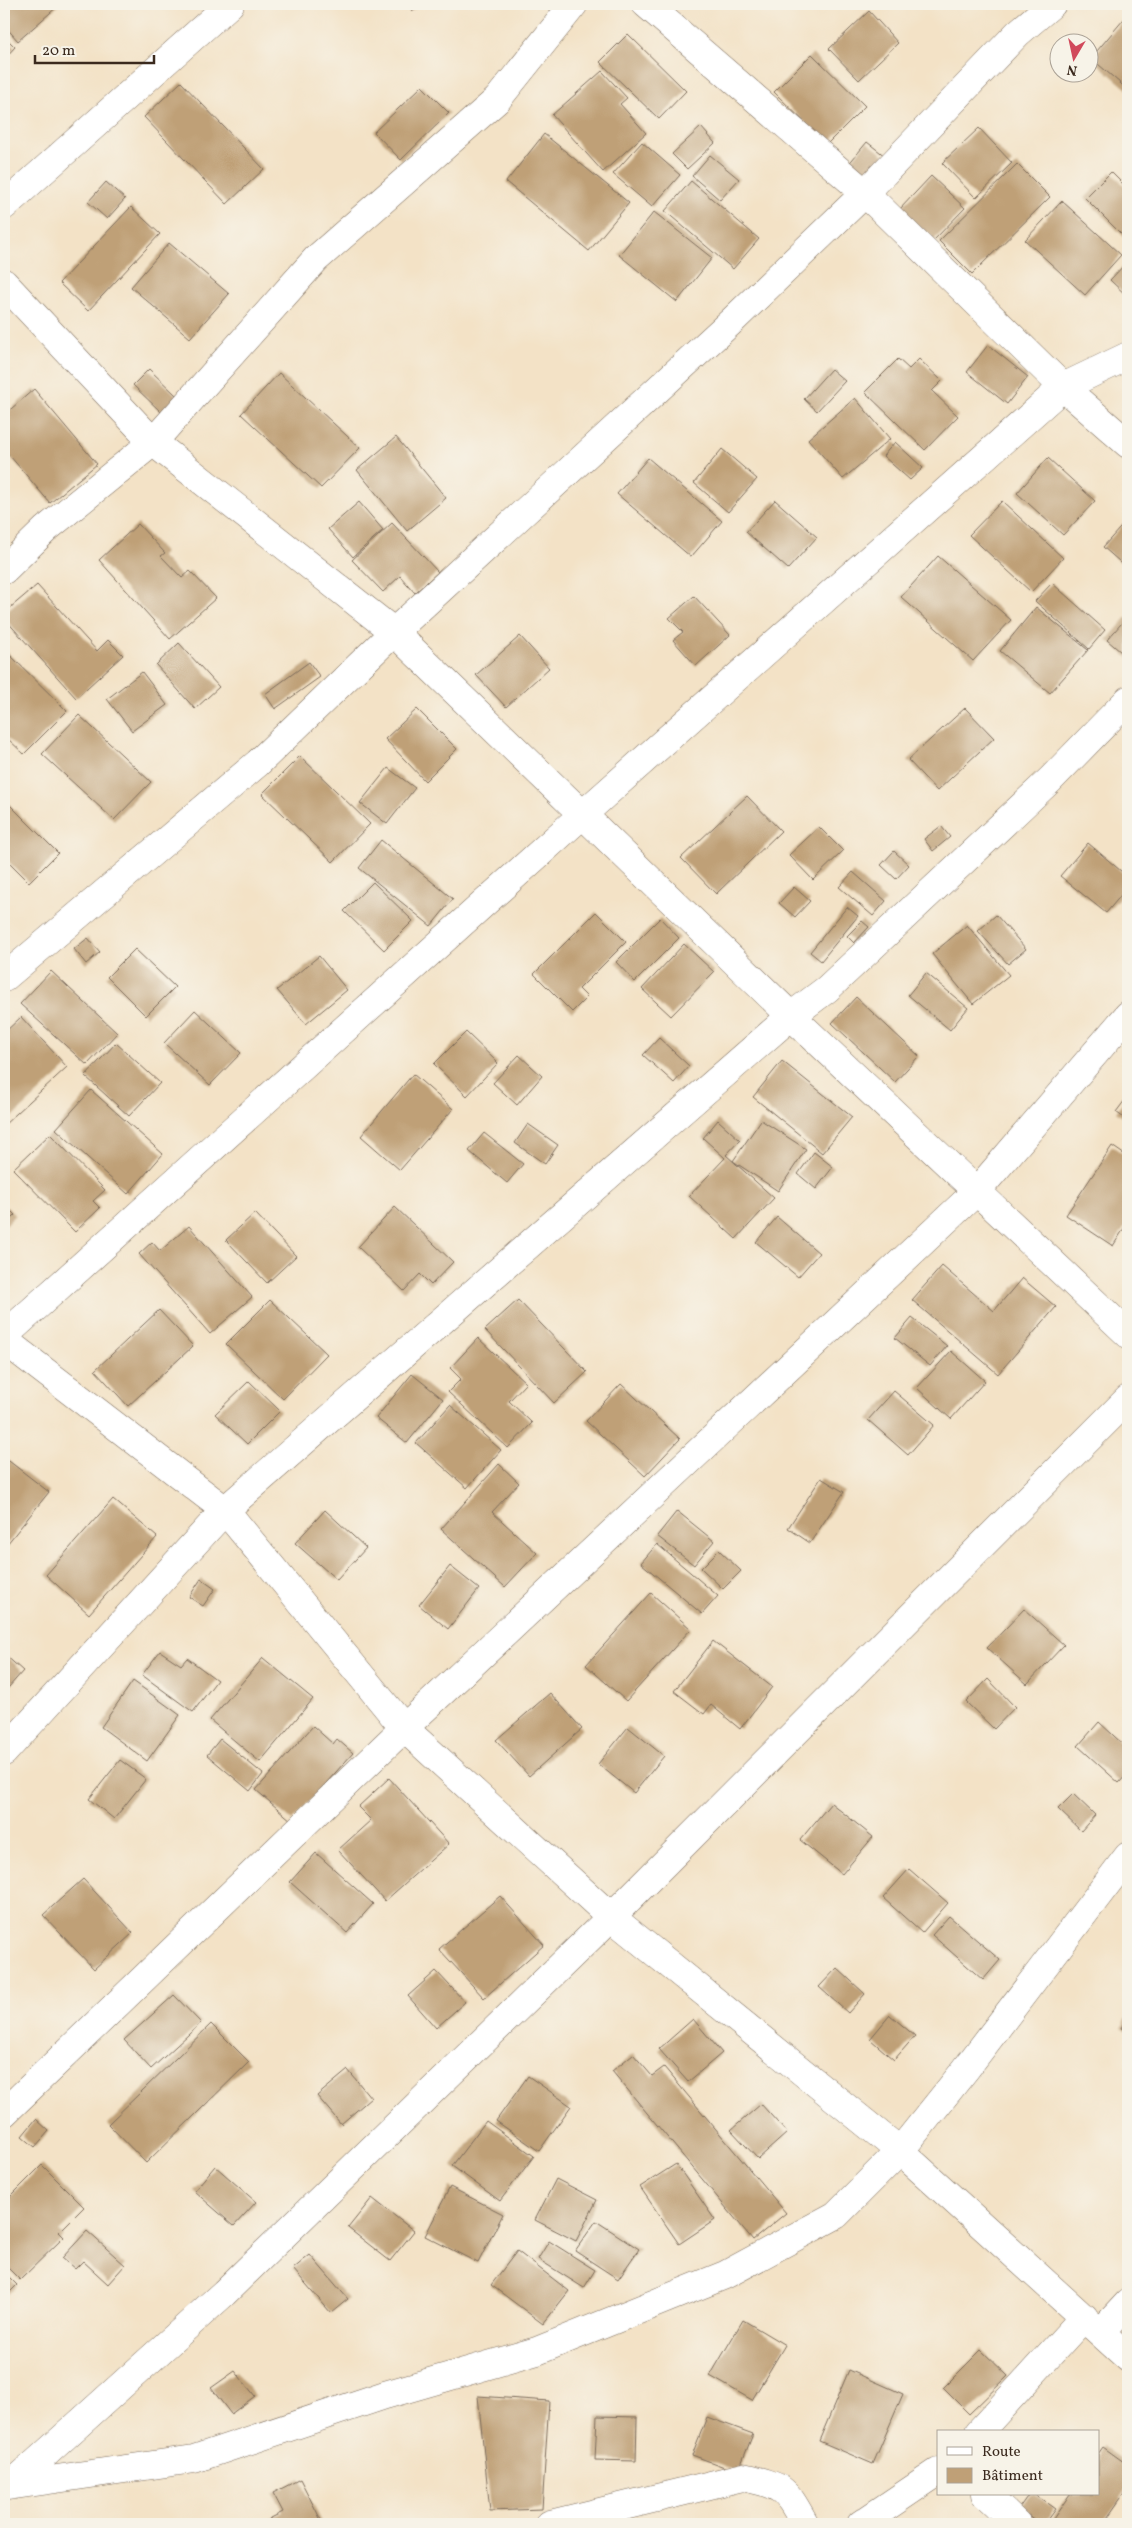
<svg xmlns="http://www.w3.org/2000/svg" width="1132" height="2528" viewBox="0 0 1132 2528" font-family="Vollkorn,serif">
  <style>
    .building { fill: #bfa077 }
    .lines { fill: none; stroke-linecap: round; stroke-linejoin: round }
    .minor-casing { stroke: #7b6a59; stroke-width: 29 }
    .minor { stroke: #fff; stroke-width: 28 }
  </style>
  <rect width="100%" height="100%" fill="#f7f3e8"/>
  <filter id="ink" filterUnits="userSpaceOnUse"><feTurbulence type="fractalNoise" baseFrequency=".02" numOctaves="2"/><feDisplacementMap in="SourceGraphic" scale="10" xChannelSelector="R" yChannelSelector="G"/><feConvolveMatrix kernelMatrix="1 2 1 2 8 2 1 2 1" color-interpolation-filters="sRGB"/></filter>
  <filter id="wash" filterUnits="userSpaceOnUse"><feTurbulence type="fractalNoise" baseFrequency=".0096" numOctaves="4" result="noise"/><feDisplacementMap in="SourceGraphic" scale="20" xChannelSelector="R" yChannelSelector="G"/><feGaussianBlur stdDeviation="1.12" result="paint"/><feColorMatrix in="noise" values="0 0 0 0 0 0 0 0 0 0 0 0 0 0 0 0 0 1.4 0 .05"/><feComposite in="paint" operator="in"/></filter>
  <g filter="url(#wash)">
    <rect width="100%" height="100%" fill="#f3e2c6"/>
    <g id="blocks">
      <path class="building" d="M4 4H56L58 6 18 41 4 25Z
        M407 4H421L412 11Z
        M770 4H783L777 10Z
        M869 11 898 43 859 80 829 49Z
        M1124 19 1128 23V90L1091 58Z
        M628 34 686 91 659 119 600 62Z
        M4 36 15 47 4 59Z
        M812 54 865 106 827 144 774 92Z
        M602 71 627 98 620 104 646 133 603 172 552 115Z
        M181 82 264 169 227 204 144 117Z
        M422 86 449 113 401 160 374 132Z
        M701 127 715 143 687 169 672 154Z
        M979 128 1012 163 976 198 942 163Z
        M544 134 629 203 589 251 506 182Z
        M642 142 680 175 652 207 613 174Z
        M867 142 885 156 865 181 847 166Z
        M710 155 739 179 720 200 692 176Z
        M1017 164 1050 197 972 274 939 241Z
        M1111 172 1128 189V232L1124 237 1085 198Z
        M931 176 965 208 933 241 899 210Z
        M691 181 759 239 733 269 665 211Z
        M106 182 125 199 107 219 88 202Z
        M1062 201 1121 255 1085 295 1025 240Z
        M131 207 160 234 88 311 59 283Z
        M654 212 712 258 677 302 619 255Z
        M169 243 229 294 190 338 131 287Z
        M1128 261V297L1110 280Z
        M988 345 1028 377 1007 404 967 372Z
        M898 359 909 369 919 359 942 381 932 391 958 416 925 450 865 392Z
        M149 369 178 397 162 413 133 385Z
        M831 369 845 381 817 411 804 399Z
        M279 373 360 448 321 488 241 414Z
        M34 389 97 464 50 503 4 449V415Z
        M855 398 890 439 843 479 808 439Z
        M396 437 446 498 407 531 357 470Z
        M895 442 923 468 910 480 883 456Z
        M722 449 757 479 728 512 694 483Z
        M648 458 722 521 691 557 617 494Z
        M1048 458 1095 501 1063 535 1017 493Z
        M775 500 817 537 788 569 746 532Z
        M1002 501 1063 558 1031 592 969 535Z
        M359 502 383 530 353 557 328 529Z
        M1128 519V569L1103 547Z
        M392 523 438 572 415 593 400 576 383 592 352 560Z
        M138 524 165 553 161 556 182 578 190 571 216 598 170 639 99 560Z
        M938 556 1011 620 973 661 901 597Z
        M1052 583 1105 630 1089 649 1035 601Z
        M37 585 97 651 108 640 123 655 76 698 4 618V613Z
        M694 596 730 635 696 666 673 640 683 632 669 618Z
        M1036 607 1088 650 1050 693 1000 651Z
        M1128 616V658L1107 640Z
        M520 636 549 668 506 707 476 675Z
        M179 643 219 687 195 709 156 665Z
        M5 650 67 711 24 754 7 738 4 741Z
        M309 662 320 677 275 709 265 694Z
        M142 672 167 705 132 731 107 699Z
        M965 708 994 738 937 791 908 760Z
        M417 709 457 749 425 781 385 739Z
        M79 715 151 782 114 820 42 754Z
        M300 756 370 824 333 862 262 794Z
        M388 768 415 788 387 824 360 803Z
        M747 796 781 831 716 894 681 858Z
        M4 799 58 853 29 882 4 857Z
        M941 826 950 837 933 851 924 839Z
        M819 827 843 851 813 880 789 855Z
        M381 840 453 899 431 926 359 868Z
        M1088 843 1128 877V887L1106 913 1060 876Z
        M894 851 909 865 896 879 881 865Z
        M853 872 886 901 873 916 839 887Z
        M373 882 413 921 384 950 344 911Z
        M794 887 810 901 795 917 779 903Z
        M847 907 858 916 821 961 810 952Z
        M596 912 626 942 579 989 587 997 572 1012 534 974Z
        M996 915 1026 949 1008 964 978 931Z
        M660 918 679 938 635 982 616 962Z
        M862 921 869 927 854 943 847 936Z
        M967 925 1009 975 973 1004 932 954Z
        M88 938 100 952 86 964 74 949Z
        M684 944 714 972 671 1016 642 989Z
        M135 949 175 987 146 1016 107 977Z
        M319 956 347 990 306 1024 277 990Z
        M51 971 117 1033 87 1065 20 1004Z
        M926 973 968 1008 950 1030 908 995Z
        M856 997 919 1056 895 1082 832 1023Z
        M195 1010 241 1053 210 1085 164 1043Z
        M21 1017 67 1067 4 1125V1033Z
        M466 1032 498 1063 467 1096 434 1064Z
        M659 1038 689 1066 674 1083 643 1055Z
        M116 1043 160 1083 129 1116 85 1076Z
        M519 1055 542 1076 517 1105 493 1083Z
        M782 1061 852 1117 822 1153 753 1097Z
        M413 1074 453 1109 400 1170 361 1136Z
        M91 1090 163 1154 128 1194 56 1129Z
        M1128 1096V1121L1116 1112Z
        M718 1120 740 1140 726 1155 774 1198 736 1239 689 1196 725 1158 703 1138Z
        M761 1120 806 1149 778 1191 733 1161Z
        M528 1124 558 1145 545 1164 515 1143Z
        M484 1133 523 1164 507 1183 469 1151Z
        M50 1134 105 1190 93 1201 100 1208 75 1232 13 1169Z
        M1112 1146 1128 1157V1222L1113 1246 1066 1215Z
        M814 1152 833 1167 816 1189 798 1174Z
        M4 1204 15 1215 4 1227Z
        M395 1207 453 1262 431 1285 420 1274 404 1291 358 1247Z
        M255 1213 296 1256 267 1283 226 1240Z
        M777 1217 819 1253 798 1277 756 1242Z
        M189 1226 252 1297 210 1334 139 1254 152 1242 160 1251Z
        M942 1266 994 1311 1022 1278 1056 1307 998 1374 912 1300Z
        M270 1300 327 1354 283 1399 226 1344Z
        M518 1300 587 1372 554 1403 485 1330Z
        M159 1310 193 1346 128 1406 95 1370Z
        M912 1318 947 1346 930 1366 895 1338Z
        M478 1338 526 1383 509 1401 532 1423 508 1448 448 1392 461 1379 450 1368Z
        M951 1351 985 1381 951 1419 917 1388Z
        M412 1374 443 1399 407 1443 376 1418Z
        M249 1381 280 1411 247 1444 215 1414Z
        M621 1384 680 1439 645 1476 586 1421Z
        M894 1391 934 1425 908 1455 868 1420Z
        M450 1405 501 1450 467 1488 416 1443Z
        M5 1458 49 1492 7 1544 4 1541Z
        M499 1464 519 1483 492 1512 537 1553 505 1587 441 1529Z
        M821 1478 844 1492 810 1543 788 1528Z
        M113 1499 157 1537 89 1614 46 1575Z
        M325 1510 366 1548 337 1580 295 1543Z
        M677 1511 714 1541 694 1565 657 1536Z
        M657 1544 718 1596 702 1614 641 1563Z
        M719 1550 741 1571 723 1589 701 1568Z
        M450 1566 479 1589 448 1629 419 1605Z
        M201 1579 215 1589 203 1606 189 1597Z
        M651 1593 691 1629 626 1701 586 1665Z
        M1024 1609 1064 1645 1027 1684 987 1648Z
        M713 1641 772 1687 740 1729 711 1705 704 1714 674 1691Z
        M160 1651 181 1665 187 1658 217 1680 193 1712 142 1675Z
        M4 1654 23 1671 8 1688 4 1685Z
        M263 1658 313 1699 260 1762 210 1720Z
        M988 1679 1015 1707 994 1729 966 1702Z
        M133 1681 180 1715 147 1761 101 1727Z
        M550 1693 582 1729 529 1776 496 1740Z
        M1099 1722 1128 1749V1773L1119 1783 1078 1746Z
        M313 1726 333 1744 337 1739 353 1753 292 1821 256 1790Z
        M628 1727 664 1756 634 1793 598 1764Z
        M220 1739 263 1774 250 1791 207 1755Z
        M120 1760 146 1779 114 1819 89 1799Z
        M389 1778 449 1844 385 1901 338 1850 371 1820 358 1807Z
        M1073 1794 1095 1815 1081 1831 1058 1809Z
        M831 1803 873 1837 842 1874 800 1840Z
        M316 1853 373 1904 347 1933 290 1882Z
        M909 1869 948 1903 922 1933 883 1898Z
        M83 1879 133 1933 94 1969 43 1915Z
        M500 1896 544 1945 484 1998 439 1949Z
        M949 1916 1000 1960 983 1980 932 1935Z
        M837 1968 865 1994 848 2013 819 1987Z
        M436 1971 465 2002 436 2028 408 1996Z
        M174 1995 201 2023 151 2069 124 2040Z
        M890 2015 915 2036 894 2060 870 2039Z
        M1128 2016V2033L1121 2028Z
        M693 2019 722 2053 688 2082 659 2049Z
        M211 2024 249 2062 146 2163 108 2124Z
        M633 2054 652 2076 664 2067 786 2213 753 2240 612 2071Z
        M348 2070 371 2098 341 2124 317 2096Z
        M528 2076 571 2106 539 2151 496 2121Z
        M761 2104 787 2133 758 2159 731 2130Z
        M36 2119 49 2131 35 2147 22 2136Z
        M486 2121 534 2156 500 2201 452 2166Z
        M676 2164 715 2220 679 2244 640 2187Z
        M42 2165 84 2207 59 2232 64 2237 20 2280 4 2264V2203Z
        M215 2166 256 2202 234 2226 194 2191Z
        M556 2179 597 2200 576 2241 535 2220Z
        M450 2187 503 2214 478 2263 425 2236Z
        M372 2198 414 2231 390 2261 348 2228Z
        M596 2221 639 2249 618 2279 575 2251Z
        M87 2231 125 2265 108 2284 83 2261 75 2269 62 2258Z
        M549 2241 595 2270 584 2288 538 2259Z
        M517 2251 569 2291 543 2324 491 2285Z
        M310 2255 348 2299 331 2313 293 2269Z
        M4 2272 17 2285 8 2294 4 2290Z
        M743 2320 785 2345 752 2400 710 2376Z
        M981 2350 1008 2376 969 2414 943 2388Z
        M849 2370 903 2394 873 2464 819 2441Z
        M235 2371 255 2396 231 2414 211 2388Z
        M478 2396 549 2401 542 2509 490 2511Z
        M597 2416 637 2417 636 2461 595 2460Z
        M707 2417 753 2434 738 2472 692 2455Z
        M1103 2447 1128 2465V2488L1103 2524H1055L1051 2522 1070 2494H1098V2454Z
        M300 2479 323 2524H272L269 2519 283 2512 273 2493Z
        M1029 2494H1034L1055 2509 1044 2524H1040L1019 2508Z"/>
    </g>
  </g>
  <g filter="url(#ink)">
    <use href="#blocks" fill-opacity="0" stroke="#7b6a59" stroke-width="1"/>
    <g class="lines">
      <defs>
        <path id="minor" d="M646 4 865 193 1063 387 1128 444
          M4 206 230 4
          M4 283 153 442 394 632 791 1016 1128 1334
          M4 570 46 529 153 442 316 259 497 100 574 4
          M4 978 258 763 394 632 733 320 865 193 1018 33 1052 4
          M4 1336 582 815 1063 387 1128 356
          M4 1340 225 1510 404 1728 611 1917 900 2151 1128 2358
          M4 1752 225 1510 791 1016 827 989 1050 780 1128 700
          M4 2113 404 1728 977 1191 1128 1015
          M1101 2332 1128 2303
          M979 2432 1084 2317
          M11 2485 224 2293 611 1917 1128 1399
          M8 2486 194 2459 385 2395 537 2351 725 2275 836 2215 900 2151 965 2070 1128 1856
          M985 2494 1017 2524
          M550 2524 743 2477C785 2487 784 2487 805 2524
          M861 2524 938 2472"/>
      </defs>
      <use href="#minor" class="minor-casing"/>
      <use href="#minor" class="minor"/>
    </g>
  </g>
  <rect width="1132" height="2528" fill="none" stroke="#f7f3e8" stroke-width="20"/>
  <rect x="937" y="2430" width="162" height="65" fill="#f7f3e8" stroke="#aca397"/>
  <rect x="947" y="2447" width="25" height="8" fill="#ffffff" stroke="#aca397"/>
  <text x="982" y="2456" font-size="15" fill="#3b2a1e">Route</text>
  <rect x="947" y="2468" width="25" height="15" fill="#bfa077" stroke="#aca397"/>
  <text x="982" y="2480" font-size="15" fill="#3b2a1e">Bâtiment</text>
  <g transform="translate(1074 58) rotate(189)"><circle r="24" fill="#f7f3e8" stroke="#aca397"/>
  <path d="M0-4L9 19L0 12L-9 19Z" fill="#d1495b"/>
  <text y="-8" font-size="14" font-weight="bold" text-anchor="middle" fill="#3b2a1e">N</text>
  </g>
  <path d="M35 55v8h119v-8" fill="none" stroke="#3b2a1e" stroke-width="2.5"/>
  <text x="42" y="55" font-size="15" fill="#3b2a1e" stroke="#f7f3e8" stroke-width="4" paint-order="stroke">20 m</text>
</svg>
